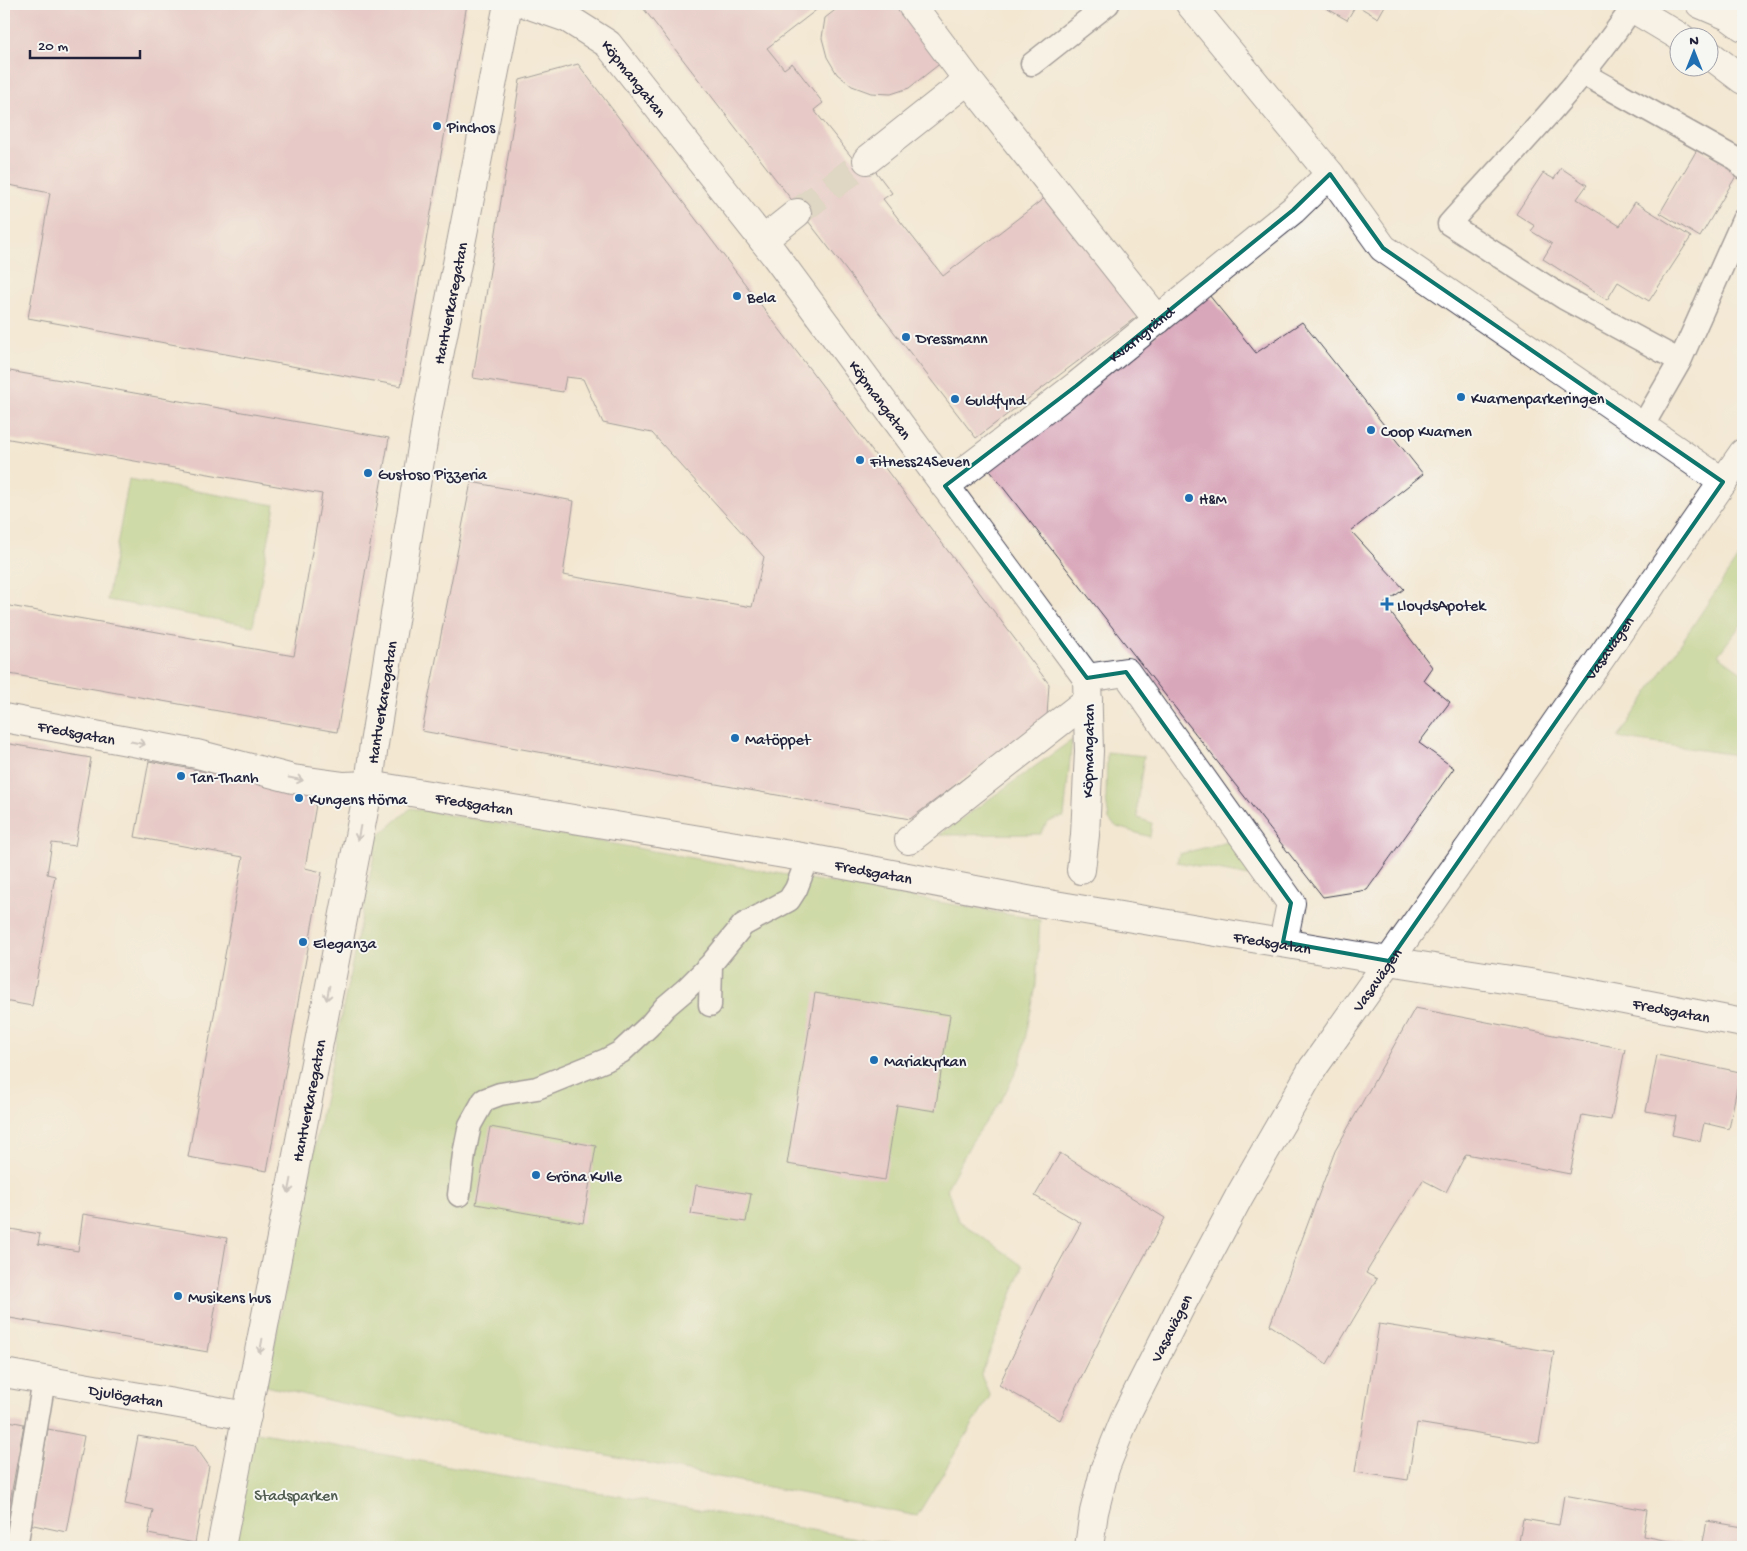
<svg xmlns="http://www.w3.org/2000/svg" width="1747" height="1551" viewBox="0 0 1747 1551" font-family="'Gochi Hand',sans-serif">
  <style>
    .green { fill: #a3c973; stroke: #627657 }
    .building { fill: #d9a7ba }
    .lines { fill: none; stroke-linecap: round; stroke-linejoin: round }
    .street-tunnel { stroke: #c9c0b3; stroke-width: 28; stroke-dasharray: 28 14; stroke-linecap: butt }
    .lane-casing { stroke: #414052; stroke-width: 25 }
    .street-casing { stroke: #414052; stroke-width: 30 }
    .secondary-casing { stroke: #414052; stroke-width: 30 }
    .lane { stroke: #fff; stroke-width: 22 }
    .street { stroke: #fff; stroke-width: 28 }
    .secondary { stroke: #fff; stroke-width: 28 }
    .oneway { stroke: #9c9ca7 }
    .marked { fill: none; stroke: #0f766e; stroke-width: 4; stroke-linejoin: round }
    .poi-dot { fill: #1f6fb2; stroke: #f6f6f2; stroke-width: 2 }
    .labels { text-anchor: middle; stroke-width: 4; stroke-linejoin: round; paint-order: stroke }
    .street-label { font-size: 16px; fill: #22223b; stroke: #f6f6f2 }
    .poi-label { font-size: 16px; fill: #22223b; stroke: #f6f6f2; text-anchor: start }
    .park-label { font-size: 16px; fill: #4f5c4f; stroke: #f6f6f2 }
  </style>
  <rect width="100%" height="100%" fill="#f6f6f2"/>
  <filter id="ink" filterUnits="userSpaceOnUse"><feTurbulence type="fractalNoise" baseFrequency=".02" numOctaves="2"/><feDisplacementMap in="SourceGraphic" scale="10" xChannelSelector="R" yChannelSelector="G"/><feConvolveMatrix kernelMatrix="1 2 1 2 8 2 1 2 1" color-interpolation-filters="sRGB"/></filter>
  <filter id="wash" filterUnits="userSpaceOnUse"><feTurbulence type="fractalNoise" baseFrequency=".0096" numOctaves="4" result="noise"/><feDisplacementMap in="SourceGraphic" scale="20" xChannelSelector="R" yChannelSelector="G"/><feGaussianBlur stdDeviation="1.12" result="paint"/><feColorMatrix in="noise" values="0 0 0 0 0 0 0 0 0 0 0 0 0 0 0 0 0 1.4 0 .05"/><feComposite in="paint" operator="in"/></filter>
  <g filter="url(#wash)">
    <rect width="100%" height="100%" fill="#f3e7d1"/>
    <path class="green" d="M129 479 275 505 253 626 107 600Z
      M1743 550V622L1718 655 1743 673V756L1618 738Z
      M1072 740 1064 817C1053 819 1044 822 1041 834L939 835Z
      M1107 752 1144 756 1137 804 1138 818 1152 823 1150 837 1117 827 1109 820 1106 799Z
      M411 808 1040 920 1036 986 1020 1064 1002 1099 971 1143 947 1188 958 1220 1023 1266 981 1375 990 1396 917 1516 336 1402 266 1386 378 836Z
      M1240 839 1250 849 1248 876 1177 862 1179 854Z
      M251 1431 908 1547H230Z"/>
    <g id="blocks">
      <path class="building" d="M4 4H467L401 386 28 318 50 193 4 184Z
        M640 4H824L767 48 784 69 792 63 823 103 814 110 854 160H867L892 193 883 199 943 276 1051 193 1143 312 976 438Z
        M843 4H897L942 62 909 88 891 94 871 93 852 86 837 74 827 57 822 38 825 18Z
        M1319 4H1386L1378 18 1356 5 1347 20Z
        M578 64 1049 684 1047 716 910 819 422 731 471 482 574 501 563 575 752 607 764 557 652 433 603 423 583 379 566 377 563 392 473 378 520 80Z
        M1698 148 1739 171 1700 237 1660 213Z
        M1561 168 1587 185 1577 199 1620 226 1635 202 1691 237 1649 301 1618 282 1607 300 1543 259 1552 244 1531 231 1535 226 1516 214 1543 173 1554 179Z
        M1209 295 1256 353 1302 322 1423 474 1351 531 1404 589 1384 604 1432 667 1423 680 1450 702 1419 743 1454 768 1367 890 1323 897 984 463Z
        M4 370 389 438 337 732 4 673V605L294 656 322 494 4 438Z
        M4 743 91 758 75 846 52 843 47 874 55 876 32 1006 4 1001Z
        M149 761 318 793 305 868 322 872 267 1171 188 1157 243 857 135 837Z
        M815 993 950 1015 935 1111 897 1105 885 1180 787 1164Z
        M1415 1008 1625 1049 1611 1120 1582 1115 1570 1174 1466 1154 1446 1192 1423 1180 1366 1273 1377 1279 1327 1364 1270 1325 1335 1151Z
        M1657 1055 1740 1072 1729 1129 1704 1123 1700 1141 1672 1135 1676 1116 1646 1111Z
        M490 1127 596 1146 583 1223 476 1204Z
        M1060 1153 1165 1218 1106 1327 1060 1420 999 1385 1042 1294 1081 1223 1035 1196Z
        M696 1185 751 1194 746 1222 691 1214Z
        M83 1214 227 1238 208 1352 4 1317V1228L40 1234 38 1244 78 1251Z
        M1379 1324 1554 1352 1539 1443 1417 1423 1408 1480 1355 1472Z
        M4 1420 24 1424 6 1523H4Z
        M48 1429 84 1436 66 1532 29 1524Z
        M138 1436 195 1446 209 1466 195 1543 148 1534 153 1510 125 1504Z
        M1564 1495 1647 1510 1643 1536 1701 1547H1518L1523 1519 1559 1525Z
        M1707 1521 1743 1527V1547H1702Z"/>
    </g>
  </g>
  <g filter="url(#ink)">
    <use href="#blocks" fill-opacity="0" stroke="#414052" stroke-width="1"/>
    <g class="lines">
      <path class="street-tunnel" d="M797 213 867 160"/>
      <defs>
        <path id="lane" d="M1632 8C1579 86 1512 154 1449 224L1564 298 1680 361 1743 220
          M1032 64 1108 4
          M1584 74 1738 160 1743 168
          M1642 427 1680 361
          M710 1005 711 964
          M459 1195 464 1154 470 1125 484 1100 500 1094 537 1088 606 1060 621 1052 649 1026 665 1007 685 990 711 964 743 925 789 900 796 889 808 858
          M16 1547 44 1380"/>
        <g id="street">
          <path id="s1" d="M527 4 567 18 608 44 774 254 1087 678 1089 751 1085 835 1081 870"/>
          <path d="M911 4 968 80 1158 320"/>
          <path d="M1190 4 1330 174 1383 248 1723 482"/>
          <path d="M867 160 968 80"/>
          <path d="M763 240 797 213"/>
          <path id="s2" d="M945 486 1076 386 1293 210 1330 174"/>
          <path d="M1087 678 1126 672 1291 903 1283 942"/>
          <path id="s3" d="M4 718 197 754 293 779 344 786 369 785 808 858 1043 903 1389 961 1562 988 1743 1023"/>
          <path d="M909 840 1088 700"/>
          <path id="s4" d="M1313 1068 1467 851"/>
          <path id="s5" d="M4 1373 247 1416"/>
          <path id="s6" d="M221 1547 369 785 374 744 427 417 508 4"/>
          <path d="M1089 1547 1094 1512 1105 1468"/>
        </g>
        <g id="secondary">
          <path d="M1628 4 1632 8 1682 38"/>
          <path d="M1700 4 1728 16 1743 27"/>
          <path d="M1710 55 1743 80"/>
          <path id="s7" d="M1467 851 1743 453"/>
          <path id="s8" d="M1105 1468 1128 1411 1183 1302 1240 1195 1313 1068"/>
        </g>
      </defs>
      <use href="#lane" class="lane-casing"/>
      <use href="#street" class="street-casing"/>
      <use href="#secondary" class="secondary-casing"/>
      <use href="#lane" class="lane"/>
      <use href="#street" class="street"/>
      <use href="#secondary" class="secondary"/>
    </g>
    <defs><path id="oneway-shaft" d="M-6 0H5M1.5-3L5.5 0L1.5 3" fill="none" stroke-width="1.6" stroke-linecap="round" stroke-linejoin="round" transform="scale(1.25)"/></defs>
    <g class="oneway">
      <use href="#oneway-shaft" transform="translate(138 743) rotate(11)"/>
      <use href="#oneway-shaft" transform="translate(296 779) rotate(11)"/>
      <use href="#oneway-shaft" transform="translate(359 833) rotate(101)"/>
      <use href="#oneway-shaft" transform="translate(328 993) rotate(101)"/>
      <use href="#oneway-shaft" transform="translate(290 1186) rotate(101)"/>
      <use href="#oneway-shaft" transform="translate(261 1346) rotate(101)"/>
    </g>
  </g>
  <path d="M0 0H1747V1551H0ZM1330 174 1383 248 1723 482 1389 961 1283 942 1291 903 1126 672 1087 678 945 486 1076 386 1293 210Z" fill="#f3e7d1" fill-opacity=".55" fill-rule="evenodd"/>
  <path class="marked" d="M1330 174 1383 248 1723 482 1389 961 1283 942 1291 903 1126 672 1087 678 945 486 1076 386 1293 210Z"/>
  <g class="poi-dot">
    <circle cx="437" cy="126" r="5"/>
    <circle cx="737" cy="296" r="5"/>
    <circle cx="906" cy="337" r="5"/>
    <circle cx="1461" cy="397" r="5"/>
    <circle cx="955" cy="399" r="5"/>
    <circle cx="1371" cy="430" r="5"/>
    <circle cx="860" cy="460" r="5"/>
    <circle cx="368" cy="473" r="5"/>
    <circle cx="1189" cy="498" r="5"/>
    <path d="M1384.5 596.5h5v5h5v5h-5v5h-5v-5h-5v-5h5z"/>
    <circle cx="735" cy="738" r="5"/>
    <circle cx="181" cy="776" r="5"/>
    <circle cx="299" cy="798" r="5"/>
    <circle cx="303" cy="942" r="5"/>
    <circle cx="874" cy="1060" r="5"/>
    <circle cx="536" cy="1175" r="5"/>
    <circle cx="178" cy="1296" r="5"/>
  </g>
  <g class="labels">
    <g class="street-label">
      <text dy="6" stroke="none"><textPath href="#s1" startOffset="134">Köpmangatan</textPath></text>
      <text dy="6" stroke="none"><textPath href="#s6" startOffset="1265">Hantverkaregatan</textPath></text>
      <text dy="6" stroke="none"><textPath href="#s2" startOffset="248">Kvarngränd</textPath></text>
      <text dy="6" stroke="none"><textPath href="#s1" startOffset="539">Köpmangatan</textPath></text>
      <text dy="6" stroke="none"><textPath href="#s7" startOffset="248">Vasavägen</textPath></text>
      <text dy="6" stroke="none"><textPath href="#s6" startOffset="860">Hantverkaregatan</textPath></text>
      <text dy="6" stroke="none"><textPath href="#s3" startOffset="74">Fredsgatan</textPath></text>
      <text transform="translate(1087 751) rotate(-89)" y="6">Köpmangatan</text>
      <text dy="6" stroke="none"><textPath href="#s3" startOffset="479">Fredsgatan</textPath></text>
      <text dy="6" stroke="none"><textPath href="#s3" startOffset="884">Fredsgatan</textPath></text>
      <text dy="6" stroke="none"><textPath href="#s3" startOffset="1289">Fredsgatan</textPath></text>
      <text dy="6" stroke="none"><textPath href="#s4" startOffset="109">Vasavägen</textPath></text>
      <text dy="6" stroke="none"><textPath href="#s3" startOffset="1694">Fredsgatan</textPath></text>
      <text dy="6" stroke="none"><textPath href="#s6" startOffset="455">Hantverkaregatan</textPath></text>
      <text dy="6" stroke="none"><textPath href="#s8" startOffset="155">Vasavägen</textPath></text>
      <text dy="6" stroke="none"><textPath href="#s5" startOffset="124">Djulögatan</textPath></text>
    </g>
    <g class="poi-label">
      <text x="447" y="132">Pinchos</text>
      <text x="747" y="302">Bela</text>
      <text x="916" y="343">Dressmann</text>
      <text x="1471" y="403">Kvarnenparkeringen</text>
      <text x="965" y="405">Guldfynd</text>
      <text x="1381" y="436">Coop Kvarnen</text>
      <text x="870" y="466">Fitness24Seven</text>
      <text x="378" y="479">Gustoso Pizzeria</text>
      <text x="1199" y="504">H&amp;M</text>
      <text x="1397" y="610">LloydsApotek</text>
      <text x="745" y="744">Matöppet</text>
      <text x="191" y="782">Tan-Thanh</text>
      <text x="309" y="804">Kungens Hörna</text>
      <text x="313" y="948">Eleganza</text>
      <text x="884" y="1066">Mariakyrkan</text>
      <text x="546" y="1181">Gröna Kulle</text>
      <text x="188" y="1302">Musikens hus</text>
    </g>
    <g class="park-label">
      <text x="296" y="1500">Stadsparken</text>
    </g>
  </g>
  <rect width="1747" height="1551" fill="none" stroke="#f6f6f2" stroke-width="20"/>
  <g transform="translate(1694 52)"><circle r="24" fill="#f6f6f2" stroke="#a1a1a9"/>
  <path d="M0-4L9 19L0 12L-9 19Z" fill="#1f6fb2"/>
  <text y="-8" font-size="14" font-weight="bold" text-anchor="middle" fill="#22223b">N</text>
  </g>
  <path d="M30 50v8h110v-8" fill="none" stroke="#22223b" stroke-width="2.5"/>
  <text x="38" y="50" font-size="15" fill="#22223b" stroke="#f6f6f2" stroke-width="4" paint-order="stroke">20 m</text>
</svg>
